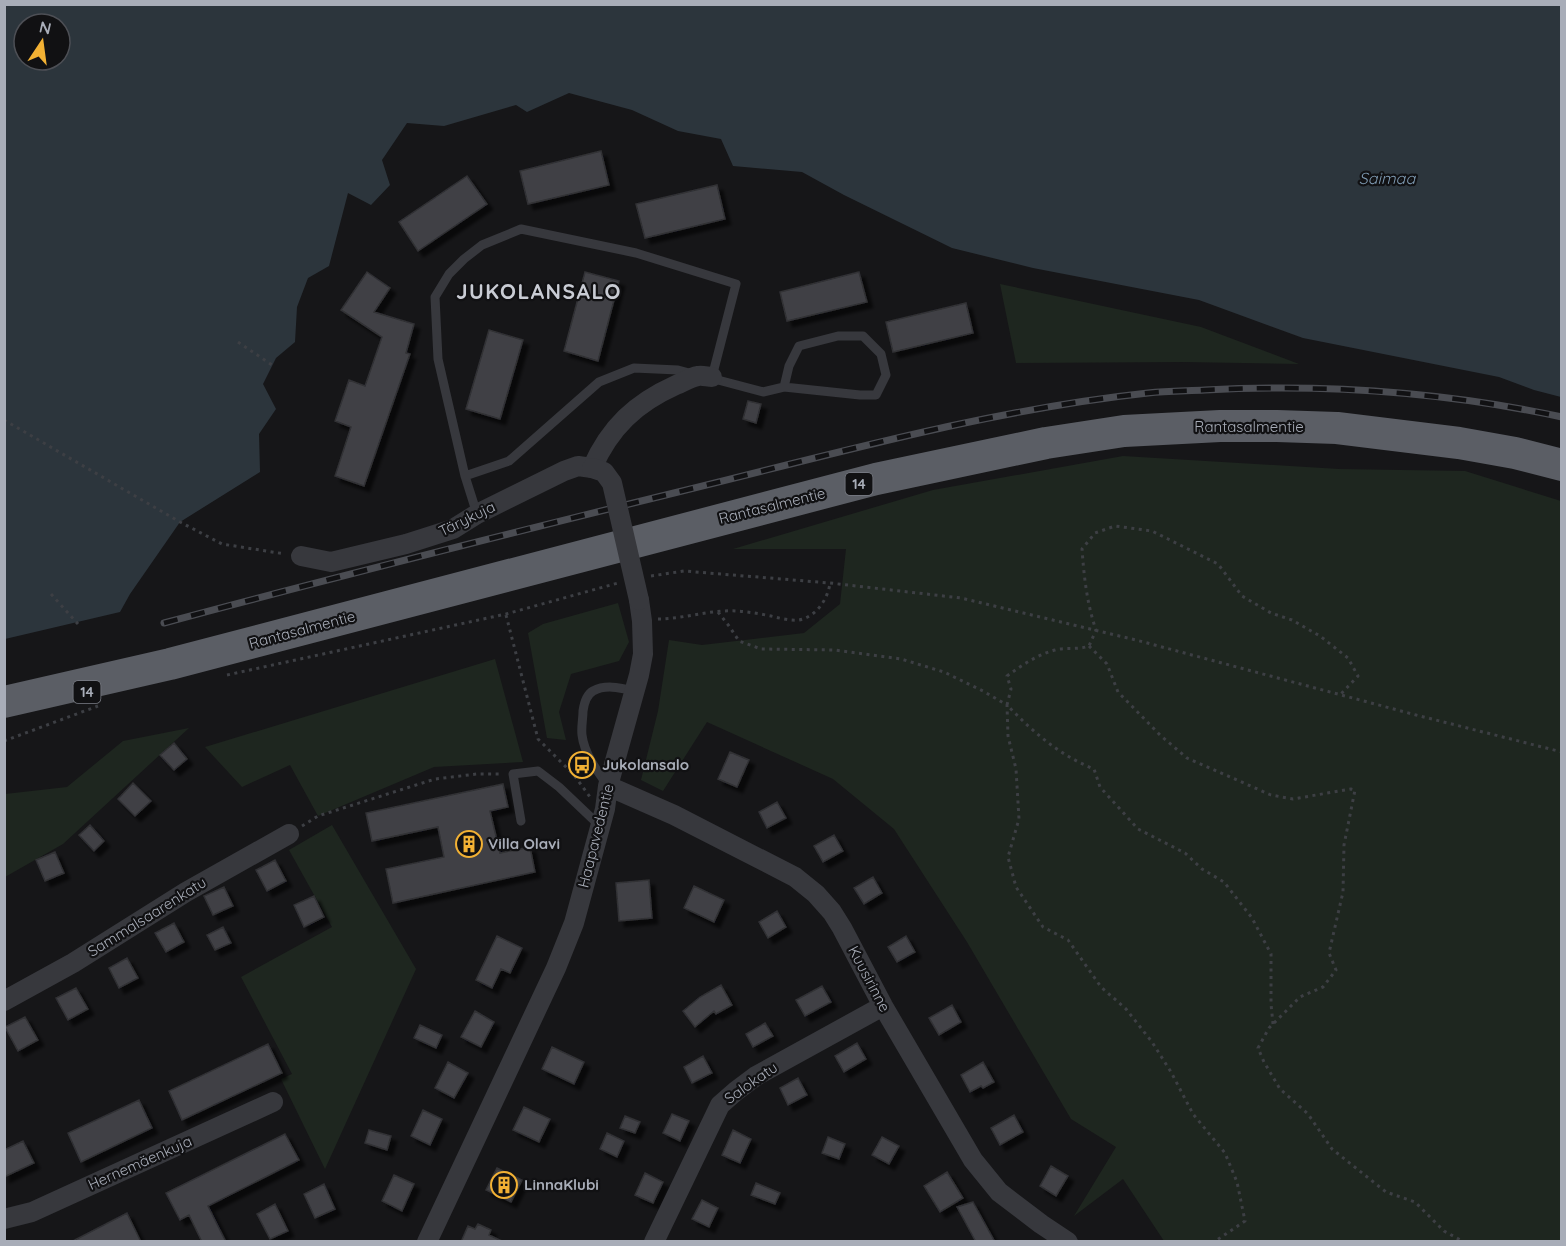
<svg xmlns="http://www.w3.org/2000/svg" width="1566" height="1246" viewBox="0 0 1566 1246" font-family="Quicksand,sans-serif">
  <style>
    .green { fill: #1e261f }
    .water { fill: #2c353c; fill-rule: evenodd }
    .building { fill: #404145; stroke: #303034; stroke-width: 1.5; filter: url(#shadow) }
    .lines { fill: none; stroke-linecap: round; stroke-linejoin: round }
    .path { stroke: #3d3f44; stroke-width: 3; stroke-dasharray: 3 4.5; stroke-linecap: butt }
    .service { stroke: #37383d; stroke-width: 9 }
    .minor { stroke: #37383d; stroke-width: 20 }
    .trunk { stroke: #5b5e65; stroke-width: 32 }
    .rail-casing { stroke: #4a4c52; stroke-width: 7 }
    .rail { stroke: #111113; stroke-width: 4.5; stroke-dasharray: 14; stroke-linecap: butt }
    .minor-bridge { stroke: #37383d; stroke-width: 20 }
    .labels { text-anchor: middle; stroke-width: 4.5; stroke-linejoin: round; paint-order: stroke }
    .shield { fill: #111113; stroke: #7b7e86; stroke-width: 1.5 }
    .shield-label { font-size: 14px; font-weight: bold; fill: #a8adb8 }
    .street-label { font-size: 15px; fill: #a8adb8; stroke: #111113 }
    .poi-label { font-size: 15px; font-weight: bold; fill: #a8adb8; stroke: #111113; text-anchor: start }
    .water-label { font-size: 16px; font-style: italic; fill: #7f9bb3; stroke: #111113 }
    .district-label { font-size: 21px; font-weight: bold; letter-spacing: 1.5px; fill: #c9ccd4; stroke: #111113 }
  </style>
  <defs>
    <filter id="shadow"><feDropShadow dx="5.5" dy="5.5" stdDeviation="1.5" flood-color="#0009"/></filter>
  </defs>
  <rect width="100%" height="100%" fill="#161618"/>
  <path class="green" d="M1000 284 1201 327 1299 364 1184 362 1016 363Z
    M1123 456 1339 469 1465 471 1561 501V1241H1164L1123 1179 1074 1216 1116 1147 1071 1119 967 942 894 829 833 779 707 722 663 791 641 780 658 711 669 640 702 645 804 633 840 604 846 549H733L933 490Z
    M618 603 629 642 619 661 571 674 559 712 566 740 547 738 528 633 543 624Z
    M495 659 523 762 434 767 318 816 290 765 242 787 205 747Z
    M189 728 63 844 5 877V794L67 787 123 741Z
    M332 825 416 969 325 1169 281 1079 292 1074 241 977 332 927 289 850Z"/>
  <path class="water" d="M4 5H1561V397L1534 390 1499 377 1303 338 1199 300 1033 268 952 248 844 195 802 172 733 166 721 139 678 131 632 110 569 93 527 112 516 105 444 126 407 123 382 160 390 185 371 205 348 193 329 266 308 278 297 307 295 342 276 358 263 384 276 409 259 434 260 472 180 522 130 594 120 612 5 639ZM24 24H60V60H24Z"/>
  <path class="building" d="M601 151 609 185 528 204 520 171Z
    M467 176 487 204 418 251 399 222Z
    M717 185 725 219 645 238 636 204Z
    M367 272 390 288 374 312 414 324 406 353 410 354 364 486 335 476 351 427 335 421 349 380 365 386 382 337 341 310Z
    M585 272 619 281 598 361 564 351Z
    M859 272 867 302 787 321 780 292Z
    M966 303 973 333 893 352 886 322Z
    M489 330 523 340 500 419 466 409Z
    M748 401 761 404 756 423 743 419Z
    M174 743 187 759 174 770 160 755Z
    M730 752 749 760 737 787 718 779Z
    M133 783 151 801 135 816 118 799Z
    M503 784 508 807 490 811 500 853 530 847 535 872 393 903 386 869 444 857 438 827 372 841 366 813Z
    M777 802 786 818 767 828 759 812Z
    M90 825 104 841 94 851 79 835Z
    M834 835 843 851 823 862 814 846Z
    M55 852 64 873 45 881 36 860Z
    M275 860 286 881 267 891 256 870Z
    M873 877 882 893 864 904 854 888Z
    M649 880 652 918 619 921 616 883Z
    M694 886 724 900 714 922 684 908Z
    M224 887 233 906 213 915 204 896Z
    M314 896 324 917 304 927 294 905Z
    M777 911 786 927 768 938 759 922Z
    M174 923 184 942 166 952 155 933Z
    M223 927 231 943 215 950 207 935Z
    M497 936 522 948 510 973 501 969 492 988 476 980Z
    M906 936 915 952 897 962 888 947Z
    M127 958 138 978 119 988 109 968Z
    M721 985 732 1005 716 1014 714 1011 695 1027 683 1011 700 997Z
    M822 986 831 1002 805 1016 796 1000Z
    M76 988 88 1009 68 1020 56 998Z
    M952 1005 961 1022 939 1035 929 1018Z
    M475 1011 494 1022 481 1047 461 1037Z
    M25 1017 38 1040 18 1051 5 1027Z
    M765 1023 773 1036 753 1047 746 1034Z
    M420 1025 442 1035 436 1048 414 1038Z
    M857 1043 866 1059 844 1072 835 1056Z
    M268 1044 282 1073 182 1120 169 1091Z
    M552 1047 584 1062 574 1084 542 1069Z
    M703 1056 712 1073 692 1083 684 1067Z
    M448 1062 468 1073 454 1098 435 1088Z
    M983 1062 994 1082 983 1088 981 1086 970 1092 961 1075Z
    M798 1078 807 1095 788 1105 780 1088Z
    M139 1100 152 1128 81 1162 68 1133Z
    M524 1107 550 1119 539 1142 513 1130Z
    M423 1110 442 1119 430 1145 411 1136Z
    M672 1114 689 1121 680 1141 663 1133Z
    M1014 1115 1023 1132 1000 1145 991 1128Z
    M625 1116 640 1122 635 1133 620 1128Z
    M369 1130 391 1136 387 1150 365 1143Z
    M733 1130 751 1139 740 1163 722 1155Z
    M607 1133 624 1141 617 1157 600 1149Z
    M285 1134 299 1160 208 1206 226 1242H202L189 1215 180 1220 166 1193Z
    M828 1137 845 1144 839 1159 822 1153Z
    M882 1137 899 1146 889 1164 872 1155Z
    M23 1141 34 1163 4 1177V1150Z
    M1051 1166 1068 1176 1056 1196 1040 1186Z
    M497 1168 522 1180 511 1202 486 1190Z
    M947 1172 963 1198 940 1212 924 1186Z
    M645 1173 663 1182 653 1203 635 1195Z
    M394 1175 414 1184 402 1211 382 1201Z
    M756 1183 780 1193 775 1204 751 1195Z
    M324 1184 335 1209 315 1218 304 1194Z
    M702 1200 718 1208 709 1227 692 1219Z
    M973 1202 995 1242H976L957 1207Z
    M275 1204 288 1231 270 1239 257 1214Z
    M127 1213 141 1242H71Z
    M478 1224 491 1230 489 1235 504 1242H461L468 1226 475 1229Z"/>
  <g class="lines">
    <path class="path" d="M238 342 272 365
      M4 420 180 522 222 544 285 554
      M651 576 684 571 830 583 961 598 1136 640 1416 715 1562 752
      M51 594 78 624
      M718 612 729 626 739 641 761 649 835 650 901 659 944 672 983 691 1007 705 1008 736 1016 769 1019 819 1008 857 1016 887 1043 927 1068 940 1101 987 1126 1009 1152 1042 1171 1072 1193 1114 1225 1153 1237 1182 1245 1221 1214 1242
      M506 615 538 739 574 775 590 797
      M658 619C680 619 702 612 724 611 740 610 755 613 771 616 779 618 790 621 799 620 816 617 828 599 830 583
      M1089 646 1107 664 1118 692 1160 735 1187 758 1271 795 1293 799 1351 789 1355 790 1344 845 1343 892 1329 953 1336 970 1323 987 1300 997 1269 1028 1258 1048 1264 1062 1280 1089 1308 1114 1332 1149 1386 1192 1415 1202 1444 1231 1464 1242
      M227 675 506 614 618 583
      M4 741 98 706
      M302 826 318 816 435 779 477 774H502
      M1273 1024 1271 1004V954L1252 918 1224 882 1202 869 1185 853 1138 829 1100 787 1094 769C1059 755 1033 732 1007 705L1011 689 1007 676C1022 665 1037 655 1055 650 1066 647 1078 650 1089 646L1096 630C1087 604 1084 577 1082 549L1095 533 1115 526 1152 531 1218 564 1242 596 1271 613 1292 620 1320 636 1348 658 1358 676 1340 695"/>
    <path class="service" d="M465 476 509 461 599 382 634 368 678 370 693 374
      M477 514 465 476 438 359 435 297 449 274 464 259 482 245 521 229 636 253 736 284 712 377 718 380 763 392 784 387 860 395H876L886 375 881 354 863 336H838L799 346 789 366 784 387
      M608 786C597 771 584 753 582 735 581 727 583 719 583 711 584 704 586 695 593 691 606 684 621 688 635 691
      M521 821 513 774 538 771 559 787 600 826"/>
    <path class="minor" d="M301 556 331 562 406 544 453 529 477 514 564 471 578 466 592 468C610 427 636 403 676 385 683 382 691 377 698 376 702 375 708 377 712 377
      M608 786 674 815 795 877 816 894 832 912 842 928 883 1006 973 1160 999 1192 1041 1224 1068 1242
      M4 1001 73 963 186 892 289 834
      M4 1219 32 1212 273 1102
      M427 1242 556 968 574 923 605 809 608 786 639 675 643 654 642 621 639 600
      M654 1242 720 1105 736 1091 756 1076 883 1006"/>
    <path class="trunk" d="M4 702 170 664 876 479 1046 443 1124 431 1220 426H1277L1337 428 1459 443 1515 453 1562 465"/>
    <defs>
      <path id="rail" d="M164 623C335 577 507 534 678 492 834 454 988 410 1148 393 1167 391 1186 391 1205 390 1324 384 1445 392 1562 417"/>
    </defs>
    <use href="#rail" class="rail-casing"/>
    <use href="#rail" class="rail"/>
    <path class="minor-bridge" d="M592 468 604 472 612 483 639 600"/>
  </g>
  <defs>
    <symbol id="bus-ring" viewBox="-11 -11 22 22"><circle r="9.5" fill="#111113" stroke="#f2b134" stroke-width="1.5"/><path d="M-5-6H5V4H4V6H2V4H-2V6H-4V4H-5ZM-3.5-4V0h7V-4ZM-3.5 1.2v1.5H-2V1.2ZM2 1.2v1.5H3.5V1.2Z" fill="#f2b134"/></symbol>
    <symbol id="building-ring" viewBox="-11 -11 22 22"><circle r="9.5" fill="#111113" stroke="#f2b134" stroke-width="1.5"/><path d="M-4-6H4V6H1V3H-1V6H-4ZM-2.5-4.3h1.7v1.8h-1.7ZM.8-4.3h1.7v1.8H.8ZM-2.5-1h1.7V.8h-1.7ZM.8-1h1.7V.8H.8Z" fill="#f2b134"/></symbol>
  </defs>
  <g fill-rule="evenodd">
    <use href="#bus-ring" x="567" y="750" width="30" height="30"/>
    <use href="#building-ring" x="454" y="829" width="30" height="30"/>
    <use href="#building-ring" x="489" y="1170" width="30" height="30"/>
  </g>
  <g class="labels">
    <g class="shield">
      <rect x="845.5" y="473" width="27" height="22" rx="4.5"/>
      <rect x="73.5" y="681" width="27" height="22" rx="4.5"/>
    </g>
    <g class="shield-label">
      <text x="859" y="489">14</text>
      <text x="87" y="697">14</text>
    </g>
    <g class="street-label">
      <text x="1249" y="432">Rantasalmentie</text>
      <text transform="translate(772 506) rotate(-14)" y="5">Rantasalmentie</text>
      <text transform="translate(467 519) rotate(-26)" y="5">Tärykuja</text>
      <text transform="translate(302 630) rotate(-15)" y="5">Rantasalmentie</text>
      <text transform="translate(596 836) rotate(-76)" y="5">Haapavedentie</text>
      <text transform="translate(147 917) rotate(-32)" y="5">Sammalsaarenkatu</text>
      <text transform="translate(869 979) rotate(62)" y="5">Kuusirinne</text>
      <text transform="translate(751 1083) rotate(-35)" y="5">Salokatu</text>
      <text transform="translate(140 1163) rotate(-24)" y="5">Hernemäenkuja</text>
    </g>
    <g class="poi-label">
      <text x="602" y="770">Jukolansalo</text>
      <text x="488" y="849">Villa Olavi</text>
      <text x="524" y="1190">LinnaKlubi</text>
    </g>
    <g class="water-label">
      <text x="1387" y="184">Saimaa</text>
    </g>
    <g class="district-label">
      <text x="539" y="299">JUKOLANSALO</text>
    </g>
  </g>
  <rect width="1566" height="1246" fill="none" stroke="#a8adb8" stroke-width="12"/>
  <g transform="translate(42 42) rotate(13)"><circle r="28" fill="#111113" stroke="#4d4f55" stroke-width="1.5"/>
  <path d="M0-4.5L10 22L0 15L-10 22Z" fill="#f2b134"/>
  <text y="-9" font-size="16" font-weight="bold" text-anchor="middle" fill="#a8adb8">N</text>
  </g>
</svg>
